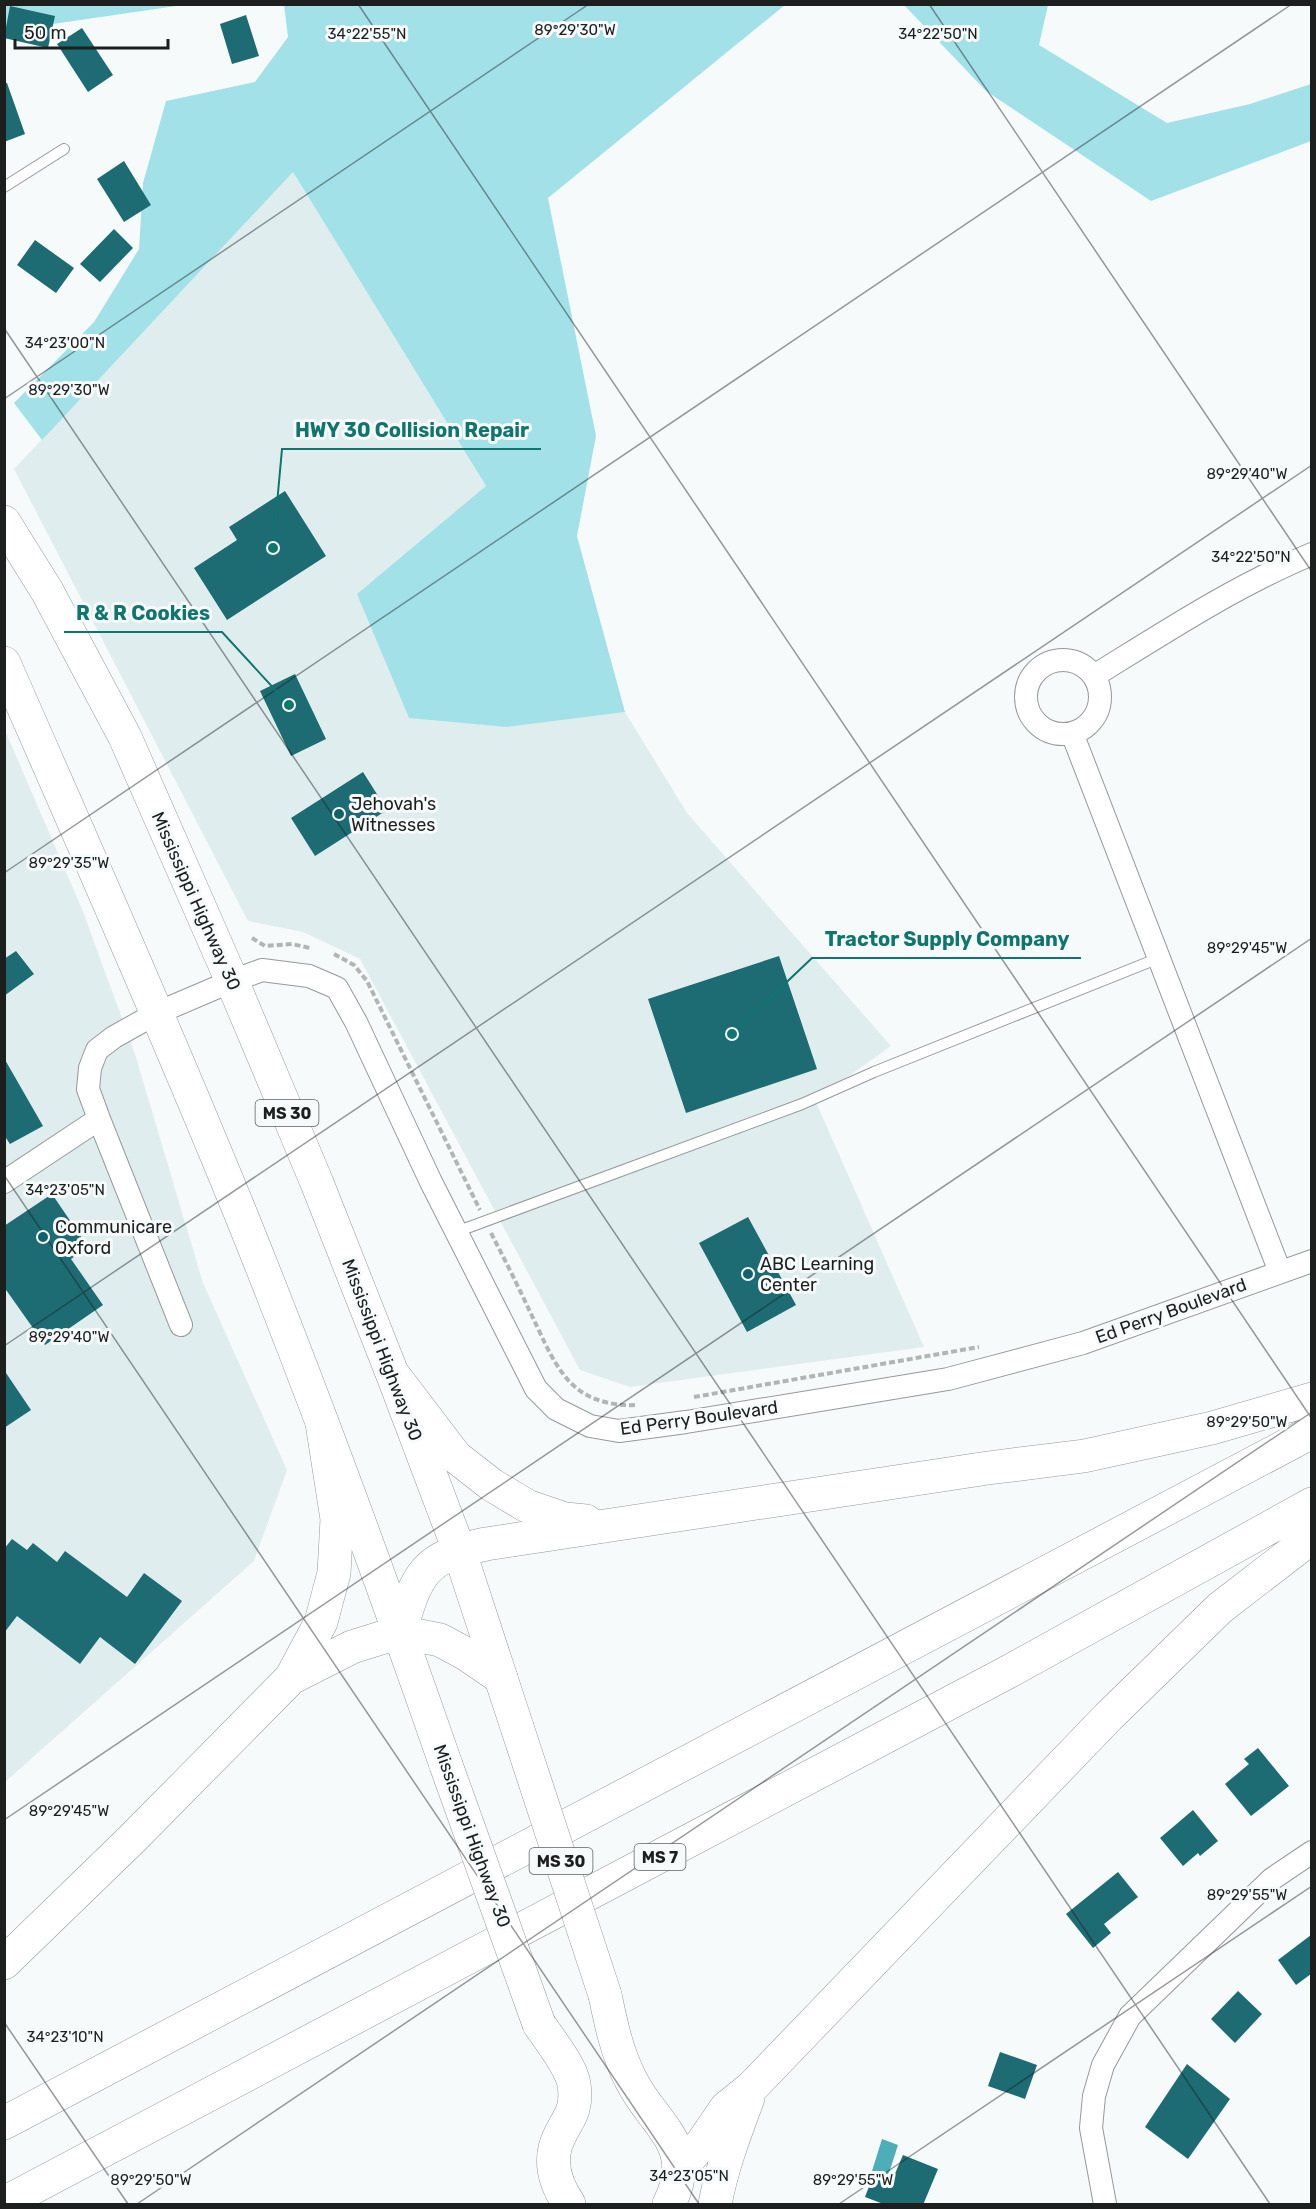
<svg xmlns="http://www.w3.org/2000/svg" width="1316" height="2209" viewBox="0 0 1316 2209" font-family="Rubik,sans-serif">
  <style>
    .built { fill: #e0edef }
    .green { fill: #a3e1e9 }
    .water { fill: #4daeb8 }
    .building { fill: #1d6b73 }
    .lines { fill: none; stroke-linecap: round; stroke-linejoin: round }
    .service-casing { stroke: #96999a; stroke-width: 12 }
    .minor-casing { stroke: #96999a; stroke-width: 24 }
    .primary-casing { stroke: #96999a; stroke-width: 34 }
    .trunk-casing { stroke: #96999a; stroke-width: 34 }
    .motorway-casing { stroke: #96999a; stroke-width: 34 }
    .path { stroke: #b2b5b6; stroke-width: 4; stroke-dasharray: 6 3; stroke-linecap: butt }
    .service { stroke: #fff; stroke-width: 10 }
    .minor { stroke: #fff; stroke-width: 22 }
    .primary { stroke: #fff; stroke-width: 33 }
    .trunk { stroke: #fff; stroke-width: 33 }
    .motorway { stroke: #fff; stroke-width: 33 }
    .primary-bridge-casing { stroke: #96999a; stroke-width: 34; stroke-linecap: butt }
    .primary-bridge { stroke: #fff; stroke-width: 33 }
    .ticks { fill: none; stroke: #1d1f1f; stroke-width: 1.5; stroke-opacity: 0.45 }
    .poi-dot { fill: #116168; stroke: #f6fafb; stroke-width: 2 }
    .labels { text-anchor: middle; stroke-width: 6; stroke-linejoin: round; paint-order: stroke }
    .shield { fill: #f6fafb; stroke: #5e6161; stroke-width: 1.5 }
    .shield-label { font-size: 16px; font-weight: bold; fill: #1d1f1f }
    .poi-label { font-size: 18px; fill: #1d1f1f; stroke: #f6fafb; text-anchor: start }
    .street-label { font-size: 18px; fill: #1d1f1f; stroke: #f6fafb }
    .ticks-label { font-size: 15px; text-anchor: middle; fill: #1d1f1f; stroke: #f6fafb; stroke-width: 6; stroke-linejoin: round; paint-order: stroke }
    .leader { fill: none; stroke: #0f766e; stroke-width: 2 }
    .callout-dot { fill: #0f766e; stroke: #f6fafb; stroke-width: 2 }
    .callout-label { font-size: 20px; text-anchor: middle; font-weight: bold; fill: #0f766e; stroke: #f6fafb; stroke-width: 6; stroke-linejoin: round; paint-order: stroke }
  </style>
  <rect width="100%" height="100%" fill="#f6fafb"/>
  <path class="built" d="M293 172 687 813 891 1046 815 1100 924 1347 630 1387 580 1370 360 959 303 932 248 921 14 469Z
    M4 728 82 909 135 1054 203 1283 287 1470 254 1561 5 1782Z"/>
  <path class="green" d="M5 5H183L5 31Z
    M284 5H785L548 198 596 436 577 536 625 712 507 727 409 718 357 594 486 486 293 172 42 440 14 403 94 322 139 249 143 183 166 101 255 82 288 37Z
    M904 5H1048L1039 45 1167 123 1250 104 1311 84V141L1151 201 986 91Z"/>
  <path class="water" d="M882 2139 898 2145 888 2176 872 2171Z"/>
  <path class="building" d="M10 6 55 16 48 48 4 38Z
    M246 15 259 56 232 64 220 24Z
    M82 28 113 75 88 92 57 44Z
    M4 83H7L25 134 4 142Z
    M124 161 151 205 124 222 97 179Z
    M114 229 133 248 100 282 80 264Z
    M35 240 74 268 56 293 17 265Z
    M285 491 326 556 227 620 194 568 237 540 229 527Z
    M295 674 326 739 291 756 260 691Z
    M363 772 387 810 315 856 291 818Z
    M16 951 34 974 4 996V959Z
    M779 956 817 1069 686 1113 648 999Z
    M4 1058 43 1126 10 1144 4 1135Z
    M52 1194 88 1247 71 1259 103 1305 45 1345 4 1287V1226Z
    M748 1217 796 1305 747 1332 699 1243Z
    M4 1370 31 1410 4 1428Z
    M12 1539 27 1550 33 1543 57 1562 65 1551 127 1597 144 1573 182 1601 135 1664 100 1637 80 1664 17 1616 4 1633V1549Z
    M1258 1748 1289 1786 1251 1816 1225 1784 1249 1764 1244 1759Z
    M1193 1810 1218 1841 1200 1856 1198 1853 1183 1866 1160 1838Z
    M1118 1872 1138 1897 1104 1924 1111 1933 1093 1948 1066 1914Z
    M1311 1935V1974L1296 1985 1278 1960Z
    M1238 1991 1262 2014 1235 2043 1211 2019Z
    M1000 2052 1037 2065 1025 2099 988 2086Z
    M1187 2064 1230 2099 1188 2159 1145 2127Z
    M903 2155 938 2169 923 2205H886L865 2197 873 2176 891 2183Z"/>
  <g class="lines">
    <defs>
      <path id="service" d="M4 187 64 149
        M456 1232 802 1104 874 1072 1159 958"/>
      <path id="minor" d="M1026 697a37 37 0 1 1 74 0a37 37 0 1 1-74 0Z
        M1094 676C1165 632 1235 586 1312 554
        M1072 733 1280 1272
        M99 1119 181 1325
        M4 1182 99 1119 88 1089 90 1068 97 1050 114 1037 157 1013 232 981 262 970 309 976 337 988 356 1022 431 1182 536 1389 556 1409 590 1426 619 1431 686 1422 845 1396 948 1379 1083 1343 1312 1261
        M1105 2204 1091 2128 1094 2096 1103 2065 1130 2016 1272 1879 1312 1852"/>
      <path id="primary" d="M4 522 47 591 125 737 232 981 317 1183 392 1373 459 1550 517 1727
        M4 663C85 847 166 1031 242 1217 315 1398 382 1581 446 1765
        M605 1995C611 2024 617 2053 631 2080 653 2125 699 2145 669 2204
        M539 2024C549 2039 571 2066 574 2084 579 2117 562 2122 555 2148 550 2169 558 2188 569 2204"/>
      <path id="trunk" d="M291 1678 321 1622 334 1573 337 1519 322 1423
        M4 1963 132 1839 291 1678 352 1647 400 1632 440 1640 466 1654 501 1678"/>
      <path id="motorway" d="M392 1373 456 1457 492 1485 527 1506 565 1519 586 1521
        M400 1632C417 1574 423 1557 486 1544L988 1468 1084 1456 1212 1428 1312 1399
        M4 2123 1312 1432
        M678 2172 702 2143 726 2108 752 2087 1108 1717 1220 1608 1312 1537
        M4 2203 1008 1672 1312 1504
        M715 2204C722 2167 735 2133 748 2098"/>
    </defs>
    <use href="#service" class="service-casing"/>
    <use href="#minor" class="minor-casing"/>
    <use href="#primary" class="primary-casing"/>
    <use href="#trunk" class="trunk-casing"/>
    <use href="#motorway" class="motorway-casing"/>
    <path class="path" d="M252 938 265 946 292 944 310 948
      M334 954 354 965 367 981 480 1210
      M491 1233C505 1260 519 1288 532 1316 544 1340 556 1373 579 1390 595 1402 617 1406 636 1405
      M694 1397 979 1347"/>
    <use href="#service" class="service"/>
    <use href="#minor" class="minor"/>
    <use href="#primary" class="primary"/>
    <use href="#trunk" class="trunk"/>
    <use href="#motorway" class="motorway"/>
    <defs>
      <path id="primary-bridge" d="M517 1727 605 1995
        M446 1765 539 2024"/>
    </defs>
    <use href="#primary-bridge" class="primary-bridge-casing"/>
    <use href="#primary-bridge" class="primary-bridge"/>
  </g>
  <path class="ticks" d="M358 4 1312 1419M929 4 1312 572M4 328 1270 2204M4 399 589 4M4 873 1292 4M4 1175 699 2204M4 1346 1312 465M4 1820 1312 938M4 2022 128 2204M137 2204 1312 1412M839 2204 1312 1886"/>
  <g class="poi-dot">
    <circle cx="339" cy="814" r="6"/>
    <circle cx="43" cy="1237" r="6"/>
    <circle cx="748" cy="1274" r="6"/>
  </g>
  <g class="labels">
    <g class="shield">
      <rect x="255.5" y="1100" width="63" height="26" rx="4.5"/>
      <rect x="634.5" y="1844" width="51" height="26" rx="4.5"/>
      <rect x="529.5" y="1848" width="63" height="26" rx="4.5"/>
    </g>
    <g class="shield-label">
      <text x="287" y="1119">MS 30</text>
      <text x="660" y="1863">MS 7</text>
      <text x="561" y="1867">MS 30</text>
    </g>
    <g class="poi-label">
      <text x="351" y="810">Jehovah's<tspan x="351" dy="21">Witnesses</tspan></text>
      <text x="55" y="1233">Communicare<tspan x="55" dy="21">Oxford</tspan></text>
      <text x="760" y="1270">ABC Learning<tspan x="760" dy="21">Center</tspan></text>
    </g>
    <g class="street-label">
      <text transform="translate(196 901) rotate(66)" y="6">Mississippi Highway 30</text>
      <text transform="translate(1171 1311) rotate(-20)" y="6">Ed Perry Boulevard</text>
      <text transform="translate(382 1350) rotate(69)" y="6">Mississippi Highway 30</text>
      <text transform="translate(699 1418) rotate(-8)" y="6">Ed Perry Boulevard</text>
      <text transform="translate(472 1836) rotate(70)" y="6">Mississippi Highway 30</text>
    </g>
  </g>
  <g class="ticks-label">
    <text x="575" y="35">89°29'30"W</text>
    <text x="367" y="39">34°22'55"N</text>
    <text x="938" y="39">34°22'50"N</text>
    <text x="65" y="348">34°23'00"N</text>
    <text x="69" y="395">89°29'30"W</text>
    <text x="1247" y="479">89°29'40"W</text>
    <text x="1251" y="562">34°22'50"N</text>
    <text x="69" y="868">89°29'35"W</text>
    <text x="1247" y="953">89°29'45"W</text>
    <text x="65" y="1195">34°23'05"N</text>
    <text x="69" y="1342">89°29'40"W</text>
    <text x="1247" y="1427">89°29'50"W</text>
    <text x="69" y="1816">89°29'45"W</text>
    <text x="1247" y="1900">89°29'55"W</text>
    <text x="65" y="2042">34°23'10"N</text>
    <text x="689" y="2181">34°23'05"N</text>
    <text x="151" y="2185">89°29'50"W</text>
    <text x="853" y="2185">89°29'55"W</text>
  </g>
  <path class="leader" d="M273 548L282 449H541M289 705L222 632H64M732 1034L812 958H1081"/>
  <g class="callout-dot">
    <circle cx="273" cy="548" r="6"/>
    <circle cx="289" cy="705" r="6"/>
    <circle cx="732" cy="1034" r="6"/>
  </g>
  <g class="callout-label">
    <text x="412" y="437">HWY 30 Collision Repair</text>
    <text x="143" y="620">R &amp; R Cookies</text>
    <text x="947" y="946">Tractor Supply Company</text>
  </g>
  <rect width="1316" height="2209" fill="none" stroke="#1d1f1f" stroke-width="12"/>
  <path d="M15 39v9h153v-9" fill="none" stroke="#1d1f1f" stroke-width="3"/>
  <text x="24" y="39" font-size="18" fill="#1d1f1f" stroke="#f6fafb" stroke-width="4.5" paint-order="stroke">50 m</text>
</svg>
